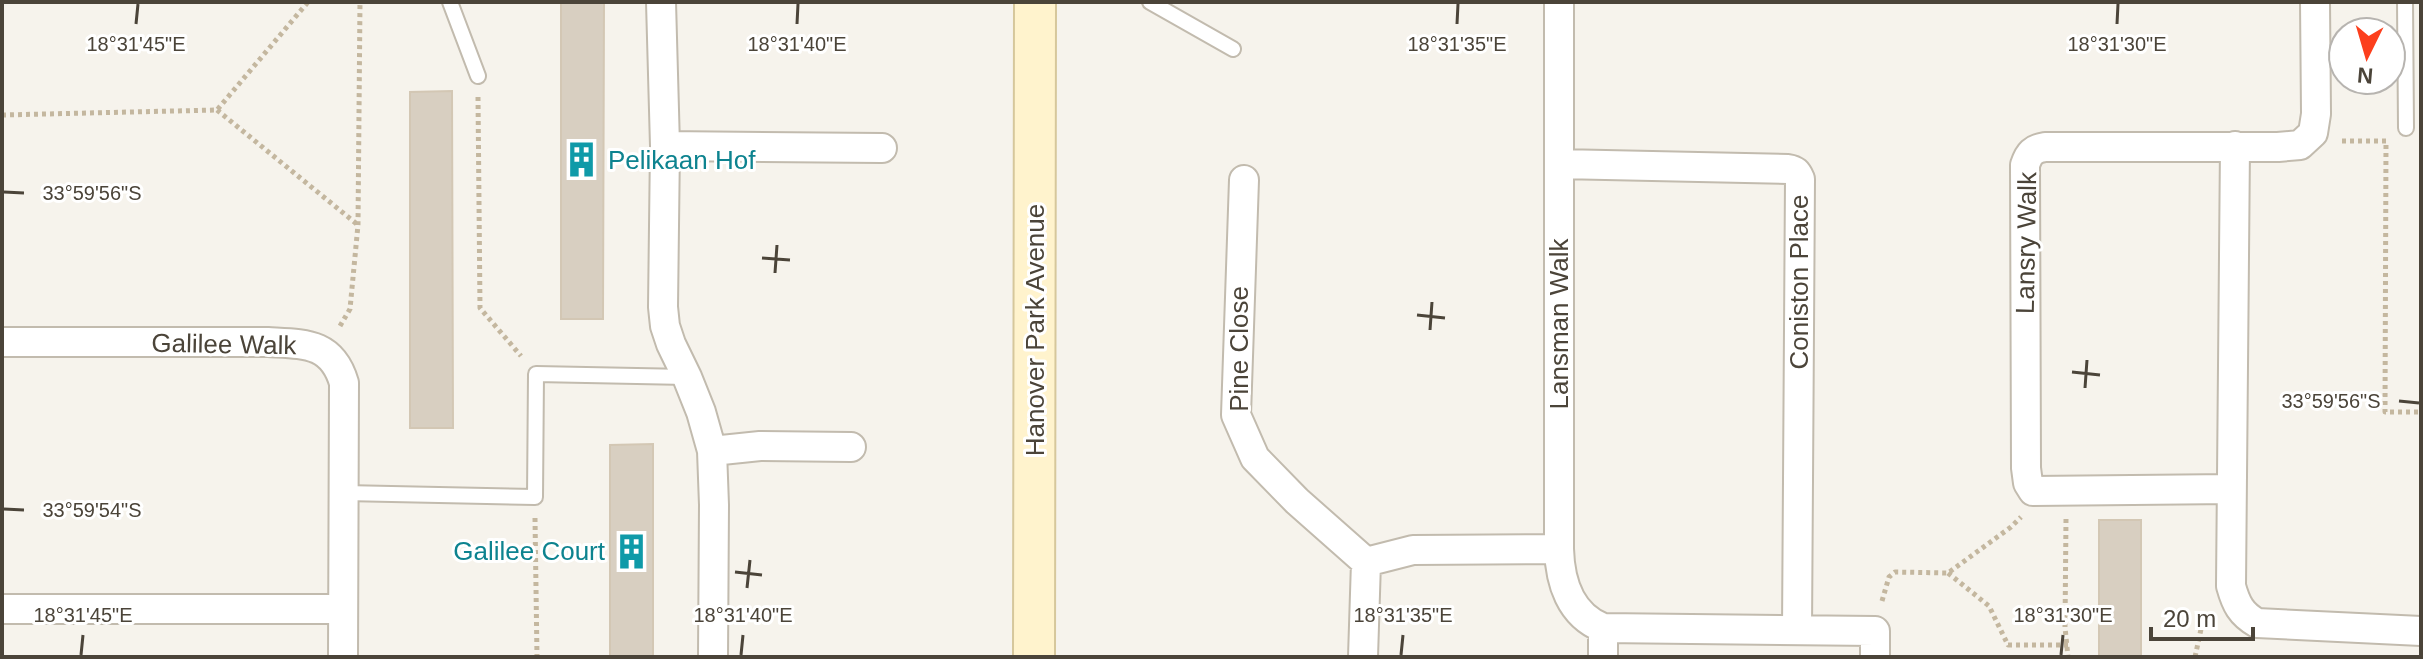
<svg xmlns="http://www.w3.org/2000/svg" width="2423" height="659" viewBox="0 0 2423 659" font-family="Arial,sans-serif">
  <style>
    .building { fill: #d8cfc1; stroke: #d3c7b4; stroke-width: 2 }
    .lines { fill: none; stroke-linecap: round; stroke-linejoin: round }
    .lane-casing { stroke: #c2bbae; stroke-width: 18 }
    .street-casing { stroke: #c2bbae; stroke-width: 32 }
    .secondary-casing { stroke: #d6c79b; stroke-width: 44 }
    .path { stroke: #c4b79f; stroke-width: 5; stroke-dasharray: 4 4; stroke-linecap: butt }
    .lane { stroke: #fff; stroke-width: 14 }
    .street { stroke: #fff; stroke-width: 28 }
    .secondary { stroke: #fff3cd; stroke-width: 40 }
    .ticks { fill: none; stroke: #4b4439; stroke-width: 3 }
    .labels { text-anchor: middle; stroke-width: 6; stroke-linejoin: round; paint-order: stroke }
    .culture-label { font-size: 26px; fill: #0d838f; stroke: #fff; text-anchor: start }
    .street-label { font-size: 26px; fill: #4b4439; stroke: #fff }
    .ticks-label { font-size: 20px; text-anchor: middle; fill: #4b4439; stroke: #fff; stroke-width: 6; stroke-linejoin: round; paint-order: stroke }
  </style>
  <rect width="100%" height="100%" fill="#f6f3ec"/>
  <path class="building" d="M561 2H604L603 319H561Z
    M452 91 453 428H410V92Z
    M653 444V657H610V445Z
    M2099 520H2141V657H2099Z"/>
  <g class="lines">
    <defs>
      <path id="lane" d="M450 2 478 76
        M1150 2 1233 49
        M2405 2 2406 128
        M344 493 535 497 536 374 687 377"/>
      <path id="street" d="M661 2 665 146 663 307 665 326 671 344 687 377 701 412 712 451 714 505 713 657
        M1559 2V549C1560 582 1570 615 1603 628L1875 631V657
        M665 146 882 148
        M2235 146 2231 586C2236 604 2241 614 2257 623L2421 631
        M1559 164 1788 169C1795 170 1797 172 1800 179L1797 630
        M1244 180 1236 415 1255 458 1297 501 1366 562
        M2 342H268C304 344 332 342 344 383L343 657
        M712 451 760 446 851 447
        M2231 489 2033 491 2028 483 2026 468 2025 165C2029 153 2033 149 2045 147H2278L2300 145 2313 133 2316 114 2315 2
        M1366 562 1413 550 1559 549
        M2 609H342
        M1363 657 1366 562
        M1603 657V628"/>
      <path id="secondary" d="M1034 657 1035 2"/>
    </defs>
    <use href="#lane" class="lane-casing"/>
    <use href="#street" class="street-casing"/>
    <use href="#secondary" class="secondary-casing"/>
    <path class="path" d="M478 97 480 308 521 356
      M217 110 358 225
      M2 115 217 110 308 2
      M2342 141H2386L2385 412H2421
      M340 326 350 309 358 225 360 2
      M535 518 537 657
      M2066 519 2065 627 2068 657
      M1948 573 1989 606 2008 645H2068
      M1882 601 1889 577 1895 572 1948 573 2011 527 2021 517
      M2195 657 2203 620 2212 617"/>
    <use href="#lane" class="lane"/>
    <use href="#street" class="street"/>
    <use href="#secondary" class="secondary"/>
  </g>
  <path class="ticks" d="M136 24 138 4M797 24 798 4M1457 24 1458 4M2117 24 2118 4M4 192 24 193M762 258 790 260M775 273 777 245M1417 315 1445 318M1430 330 1432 302M2072 372 2100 375M2085 388 2087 360M2399 401 2419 403M4 509 24 510M735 572 762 575M747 588 750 560M81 655 83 635M741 655 743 635M1401 655 1403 635M2061 655 2063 635"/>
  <defs>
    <symbol id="building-bare" viewBox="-9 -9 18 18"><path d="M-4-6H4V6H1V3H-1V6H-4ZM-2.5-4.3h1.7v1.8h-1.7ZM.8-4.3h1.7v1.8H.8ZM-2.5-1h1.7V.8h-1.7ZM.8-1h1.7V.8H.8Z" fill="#0f9aa8" stroke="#fff" stroke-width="2.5" paint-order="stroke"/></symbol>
  </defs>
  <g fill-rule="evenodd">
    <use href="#building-bare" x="556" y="134" width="51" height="51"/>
    <use href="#building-bare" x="606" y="526" width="51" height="51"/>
  </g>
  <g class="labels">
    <g class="culture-label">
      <text x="608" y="169">Pelikaan Hof</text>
      <text x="605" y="560" text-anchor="end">Galilee Court</text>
    </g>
    <g class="street-label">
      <text transform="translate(2026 243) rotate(-89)" y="9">Lansry Walk</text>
      <text transform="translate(1799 282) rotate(-90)" y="9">Coniston Place</text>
      <text transform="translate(1559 324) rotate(-90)" y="9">Lansman Walk</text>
      <text transform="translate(1035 330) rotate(-90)" y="9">Hanover Park Avenue</text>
      <text transform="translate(224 344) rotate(1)" y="9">Galilee Walk</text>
      <text transform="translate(1239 349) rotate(-90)" y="9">Pine Close</text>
    </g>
  </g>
  <g class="ticks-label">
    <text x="136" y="51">18°31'45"E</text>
    <text x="797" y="51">18°31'40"E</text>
    <text x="1457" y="51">18°31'35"E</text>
    <text x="2117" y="51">18°31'30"E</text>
    <text x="92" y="200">33°59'56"S</text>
    <text x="2331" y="408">33°59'56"S</text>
    <text x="92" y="517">33°59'54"S</text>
    <text x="83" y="622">18°31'45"E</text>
    <text x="743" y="622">18°31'40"E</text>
    <text x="1403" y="622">18°31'35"E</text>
    <text x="2063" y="622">18°31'30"E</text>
  </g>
  <rect width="2423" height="659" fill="none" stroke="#4b4439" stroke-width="8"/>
  <g transform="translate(2367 56) rotate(185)"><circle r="38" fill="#ffffff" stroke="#b7b4b0" stroke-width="2"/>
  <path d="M0-6L14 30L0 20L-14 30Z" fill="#fc3f1d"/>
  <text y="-12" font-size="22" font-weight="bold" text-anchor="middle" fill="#4b4439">N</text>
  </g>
  <path d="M2151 627v12h102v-12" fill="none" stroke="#4b4439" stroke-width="4"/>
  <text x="2163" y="627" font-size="24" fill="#4b4439" stroke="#ffffff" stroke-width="6" paint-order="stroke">20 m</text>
</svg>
